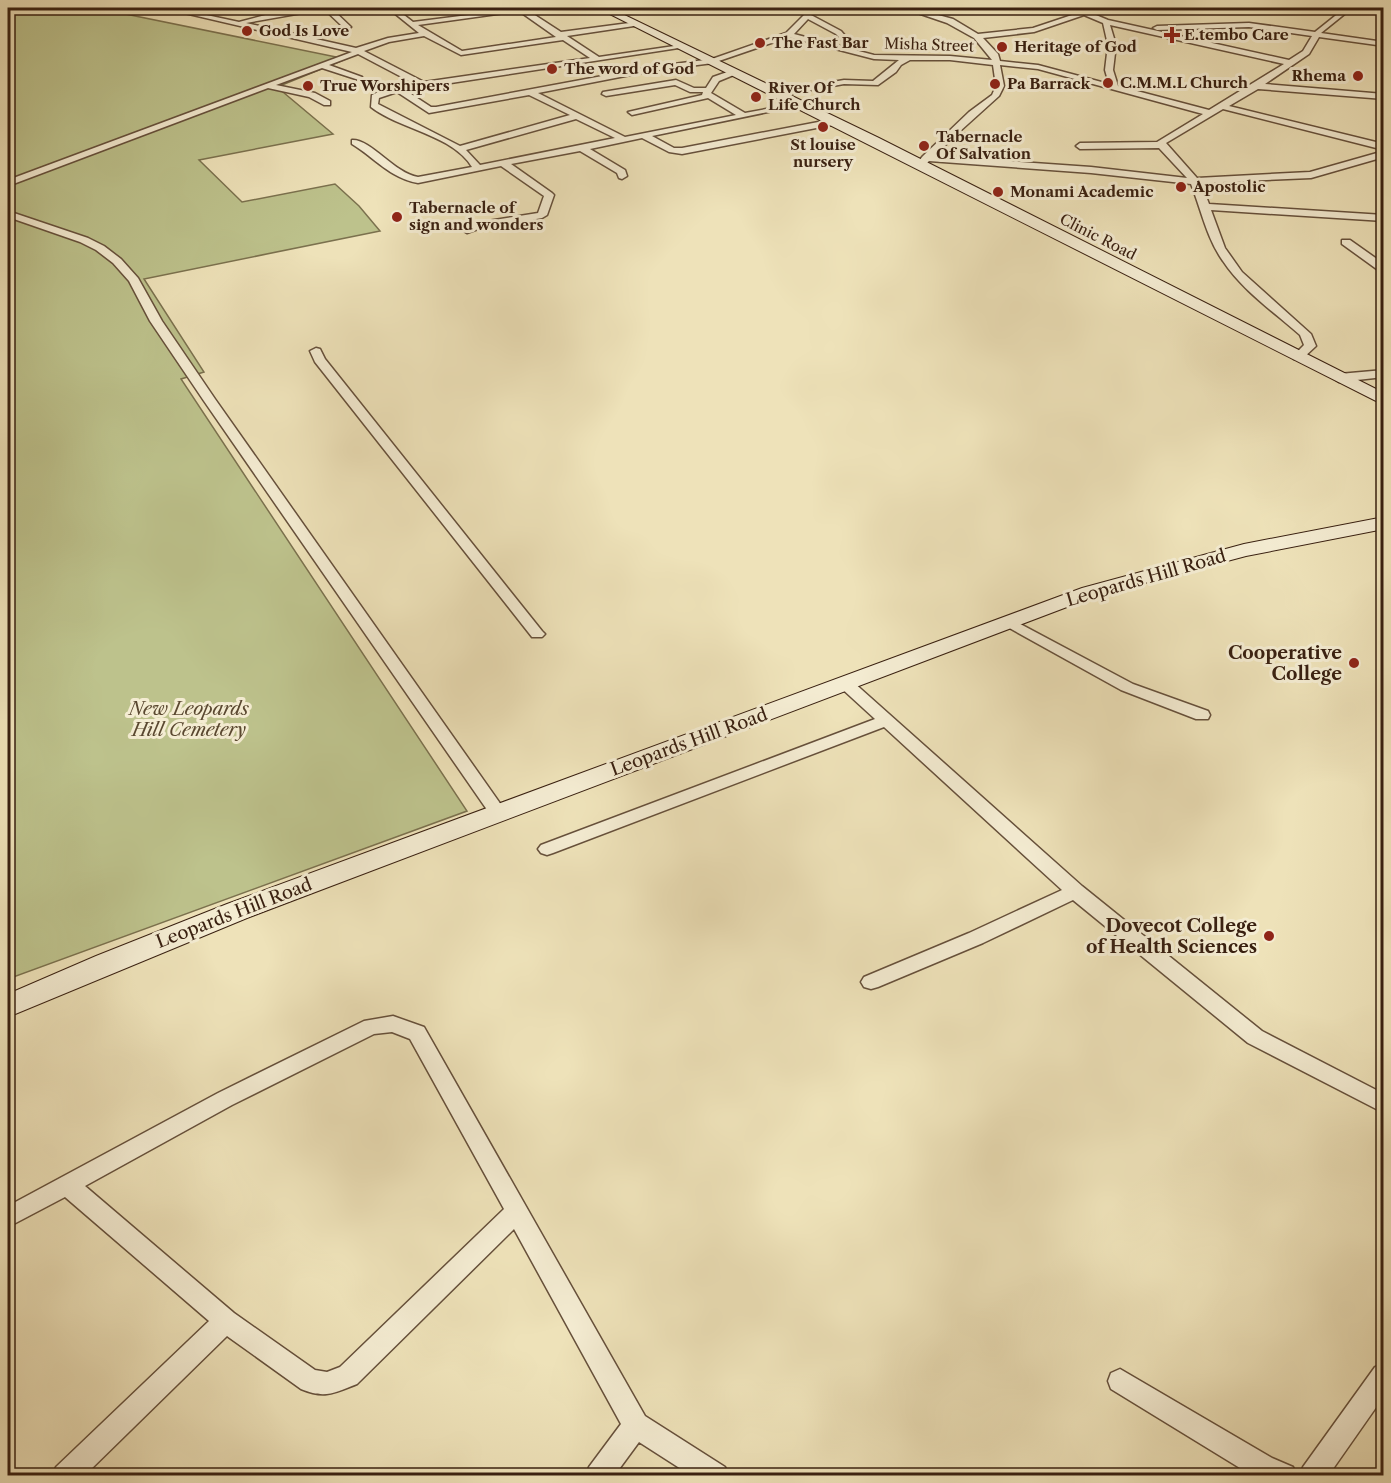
<svg xmlns="http://www.w3.org/2000/svg" width="1391" height="1483" viewBox="0 0 1391 1483" font-family="'Libre Caslon Text',serif">
  <style>
    .green { fill: #bdc28c; stroke: #7b714e; stroke-width: 1.5 }
    .lines { fill: none; stroke-linecap: round; stroke-linejoin: round }
    .street-casing { stroke: #66503b; stroke-width: 3 }
    .secondary-casing { stroke: #392011; stroke-width: 2 }
    .street { fill: #f4ecd2; fill-rule: evenodd }
    .secondary { fill: #f4ecd2; fill-rule: evenodd }
    .poi-dot { fill: #8f2418; stroke: #f4ecd2; stroke-width: 2 }
    .labels { text-anchor: middle; stroke-width: 6; stroke-linejoin: round; paint-order: stroke }
    .far-poi-label { font-size: 15px; font-weight: bold; fill: #392011; stroke: #f4ecd2; text-anchor: start }
    .far-street-label { font-size: 15px; fill: #392011; stroke: #f4ecd2 }
    .street-label { font-size: 18px; fill: #392011; stroke: #f4ecd2 }
    .poi-label { font-size: 18px; font-weight: bold; fill: #392011; stroke: #f4ecd2; text-anchor: end }
    .park-label { font-size: 18px; font-style: italic; fill: #5a4830; stroke: #f4ecd2 }
  </style>
  <rect width="100%" height="100%" fill="#eee2b9"/>
  <filter id="stains"><feTurbulence type="fractalNoise" baseFrequency=".00333" numOctaves="4"/><feColorMatrix values="0 0 0 0 .2 0 0 0 0 .09 0 0 0 0 .02 0 0 0 .5 -.17"/></filter>
  <radialGradient id="worn" r=".72"><stop offset=".6" stop-color="#630" stop-opacity="0"/><stop offset="1" stop-color="#630" stop-opacity=".3"/></radialGradient>
  <path class="green" d="M8 8H96L346 59 277 87 333 134 199 160 242 202 335 184 359 206 380 231 144 279 204 372 181 379 467 811 8 979Z"/>
  <g class="lines">
    <defs>
      <path id="street" d="M163 8H174L239 22 277 12 322 8 319 10 246 23 308 37 342 26 323 8H331L351 27 316 39 356 48 388 38 419 33 388 8H395L413 22 524 8 561 32 637 22 634 26 567 36 599 57 681 45 685 47 405 90 431 107H436L651 67 712 59 786 33 811 8H818L811 15 841 31 854 46 851 49 874 55 950 56 992 60 974 38 947 23 903 8H912L953 19 978 34 1033 28 1078 13 1070 8H1079L1108 20 1289 60 1303 51 1312 36 1249 27 1157 30 1153 28 1157 26 1249 23 1315 32 1345 8H1352L1321 33 1384 42V46L1319 37 1309 54 1265 84 1384 94V99L1258 89 1229 106 1384 144V150L1223 109 1166 143 1197 178 1310 172 1384 151V157L1311 178 1201 183 1209 204 1384 215V221L1211 210 1225 248 1242 272 1311 334 1316 346 1302 359H1294V355L1304 345 1300 335C1274 312 1242 290 1223 261 1207 239 1201 209 1191 184L1091 173 929 161 926 164H920L918 162 923 156 969 112 992 95 996 86 993 65 950 60H910L901 65 896 72 878 85 844 84 777 96 773 94 774 92 844 80 873 81 899 60 874 59 789 37 713 63 651 71 538 93 625 137 736 115 708 98 632 115 628 112 702 95 703 92H690L675 85 606 96 602 94 603 92 676 80 694 88H706L713 77 733 70H736V74L719 81 711 93 745 113 798 103 802 105 652 136 674 148H682L834 119 838 122 837 124 682 154 669 152 642 138 590 149 625 170 627 176 622 179 619 178 617 173 580 151 511 164 552 193 554 195 547 215 542 218 478 229 467 233 462 230 475 223 538 213 544 196 501 166 418 183C390 178 375 158 352 144V140C371 139 394 173 418 177L472 167C453 135 399 129 371 107L372 95 385 89 415 84 358 54 329 65 362 77V81L322 68 276 85 315 93 330 101V105H324L309 97 268 88 8 186V180L352 52ZM519 11 556 37 462 51 418 25ZM1084 15 1103 23 1108 45 1105 70 1109 84 1038 65 1000 61 998 54 983 38 1034 32ZM808 19 836 34 846 45 844 47 794 34ZM1110 25 1284 64 1209 110 1118 86 1113 70 1116 45ZM424 36 461 55 563 40 590 58 424 82 364 51 389 42ZM1000 65 1038 69 1203 114 1157 142 1080 143 1076 146 1080 149 1159 148 1187 178 1091 167 934 156 953 138 1015 142 1016 140 1012 137 958 133 999 96 1004 86ZM397 92 429 113 529 95 570 115 460 146 378 104 379 98ZM576 119 615 138 480 165 466 150Z
        M8 211 88 238 104 246 121 259 138 278 162 321 215 399 504 809 507 813 504 817H492L204 401 150 321 129 281 113 263 96 250 80 242 8 217Z
        M1342 240H1350L1384 264V271L1378 270 1342 244Z
        M316 348 320 349 325 359 542 631 545 634 542 637H532L315 362 310 351Z
        M1384 370V377L1339 382 1333 378 1339 374Z
        M1009 618 1133 684 1208 711 1210 715 1208 719H1196L1121 690 1004 625 1002 622Z
        M846 679 852 681 1082 886 1262 1031 1384 1094V1113L1248 1043 1073 900 983 943 878 987 871 989 864 987 861 982 864 977 969 933 1062 890 884 727 553 853 547 855 541 853 538 849 541 845 875 719 840 687 838 684 840 681Z
        M393 1016 424 1027 645 1416 725 1467 729 1476H692L639 1442 614 1476H585L589 1467 621 1424 514 1229 357 1384C334 1393 325 1399 301 1389L227 1336 84 1476H52L56 1467 209 1321 65 1197 8 1227V1206L218 1093 364 1021ZM392 1032 410 1039 504 1209 340 1367 327 1372 315 1370 234 1313 85 1186 232 1105 374 1034Z
        M1384 1363V1396L1328 1476H1299L1303 1467 1375 1367Z
        M1120 1369 1272 1458 1293 1467 1297 1476H1253L1111 1389 1108 1381 1111 1373Z"/>
      <path id="secondary" d="M598 8H610L879 138 1384 393V405Z
        M1384 517V529L1246 556 1096 596 247 918 8 1017V994L96 956 227 904 1082 588 1244 544Z"/>
    </defs>
    <use href="#street" class="street-casing"/>
    <use href="#secondary" class="secondary-casing"/>
    <use href="#street" class="street"/>
    <use href="#secondary" class="secondary"/>
  </g>
  <g class="poi-dot">
    <circle cx="247" cy="31" r="6"/>
    <path d="M1169 26h6v6h6v6h-6v6h-6v-6h-6v-6h6z"/>
    <circle cx="760" cy="43" r="6"/>
    <circle cx="1002" cy="47" r="6"/>
    <circle cx="552" cy="69" r="6"/>
    <circle cx="1358" cy="76" r="6"/>
    <circle cx="1108" cy="83" r="6"/>
    <circle cx="995" cy="84" r="6"/>
    <circle cx="308" cy="86" r="6"/>
    <circle cx="756" cy="97" r="6"/>
    <circle cx="823" cy="127" r="6"/>
    <circle cx="924" cy="146" r="6"/>
    <circle cx="1181" cy="187" r="6"/>
    <circle cx="998" cy="192" r="6"/>
    <circle cx="397" cy="217" r="6"/>
    <circle cx="1354" cy="663" r="6"/>
    <circle cx="1269" cy="936" r="6"/>
  </g>
  <g class="labels">
    <g class="far-poi-label">
      <text x="259" y="36">God Is Love</text>
      <text x="1184" y="40">E.tembo Care</text>
      <text x="772" y="48">The Fast Bar</text>
      <text x="1014" y="52">Heritage of God</text>
      <text x="564" y="74">The word of God</text>
      <text x="1346" y="81" text-anchor="end">Rhema</text>
      <text x="1120" y="88">C.M.M.L Church</text>
      <text x="1007" y="89">Pa Barrack</text>
      <text x="320" y="91">True Worshipers</text>
      <text x="768" y="93">River Of<tspan x="768" dy="17">Life Church</tspan></text>
      <text x="936" y="142">Tabernacle<tspan x="936" dy="17">Of Salvation</tspan></text>
      <text x="823" y="150" text-anchor="middle">St louise<tspan x="823" dy="17">nursery</tspan></text>
      <text x="1193" y="192">Apostolic</text>
      <text x="1010" y="197">Monami Academic</text>
      <text x="409" y="213">Tabernacle of<tspan x="409" dy="17">sign and wonders</tspan></text>
    </g>
    <g class="far-street-label">
      <text transform="translate(929 45) rotate(2)" y="5">Misha Street</text>
      <text transform="translate(1098 237) rotate(27)" y="5">Clinic Road</text>
    </g>
    <g class="street-label">
      <text transform="translate(1146 578) rotate(-16)" y="6">Leopards Hill Road</text>
      <text transform="translate(689 742) rotate(-20)" y="6">Leopards Hill Road</text>
      <text transform="translate(234 913) rotate(-21)" y="6">Leopards Hill Road</text>
    </g>
    <g class="poi-label">
      <text x="1342" y="659">Cooperative<tspan x="1342" dy="21">College</tspan></text>
      <text x="1257" y="932">Dovecot College<tspan x="1257" dy="21">of Health Sciences</tspan></text>
    </g>
    <g class="park-label">
      <text x="189" y="715">New Leopards<tspan x="189" dy="21">Hill Cemetery</tspan></text>
    </g>
  </g>
  <rect width="1391" height="1483" fill="none" stroke="#eee2b9" stroke-width="30"/>
  <rect x="9" y="9" width="1373" height="1465" fill="none" stroke="#392011" stroke-width="3"/>
  <rect x="15" y="15" width="1361" height="1453" fill="none" stroke="#392011" stroke-width="1.5"/>
  <rect width="100%" height="100%" filter="url(#stains)"/>
  <rect width="100%" height="100%" fill="url(#worn)"/>
</svg>
